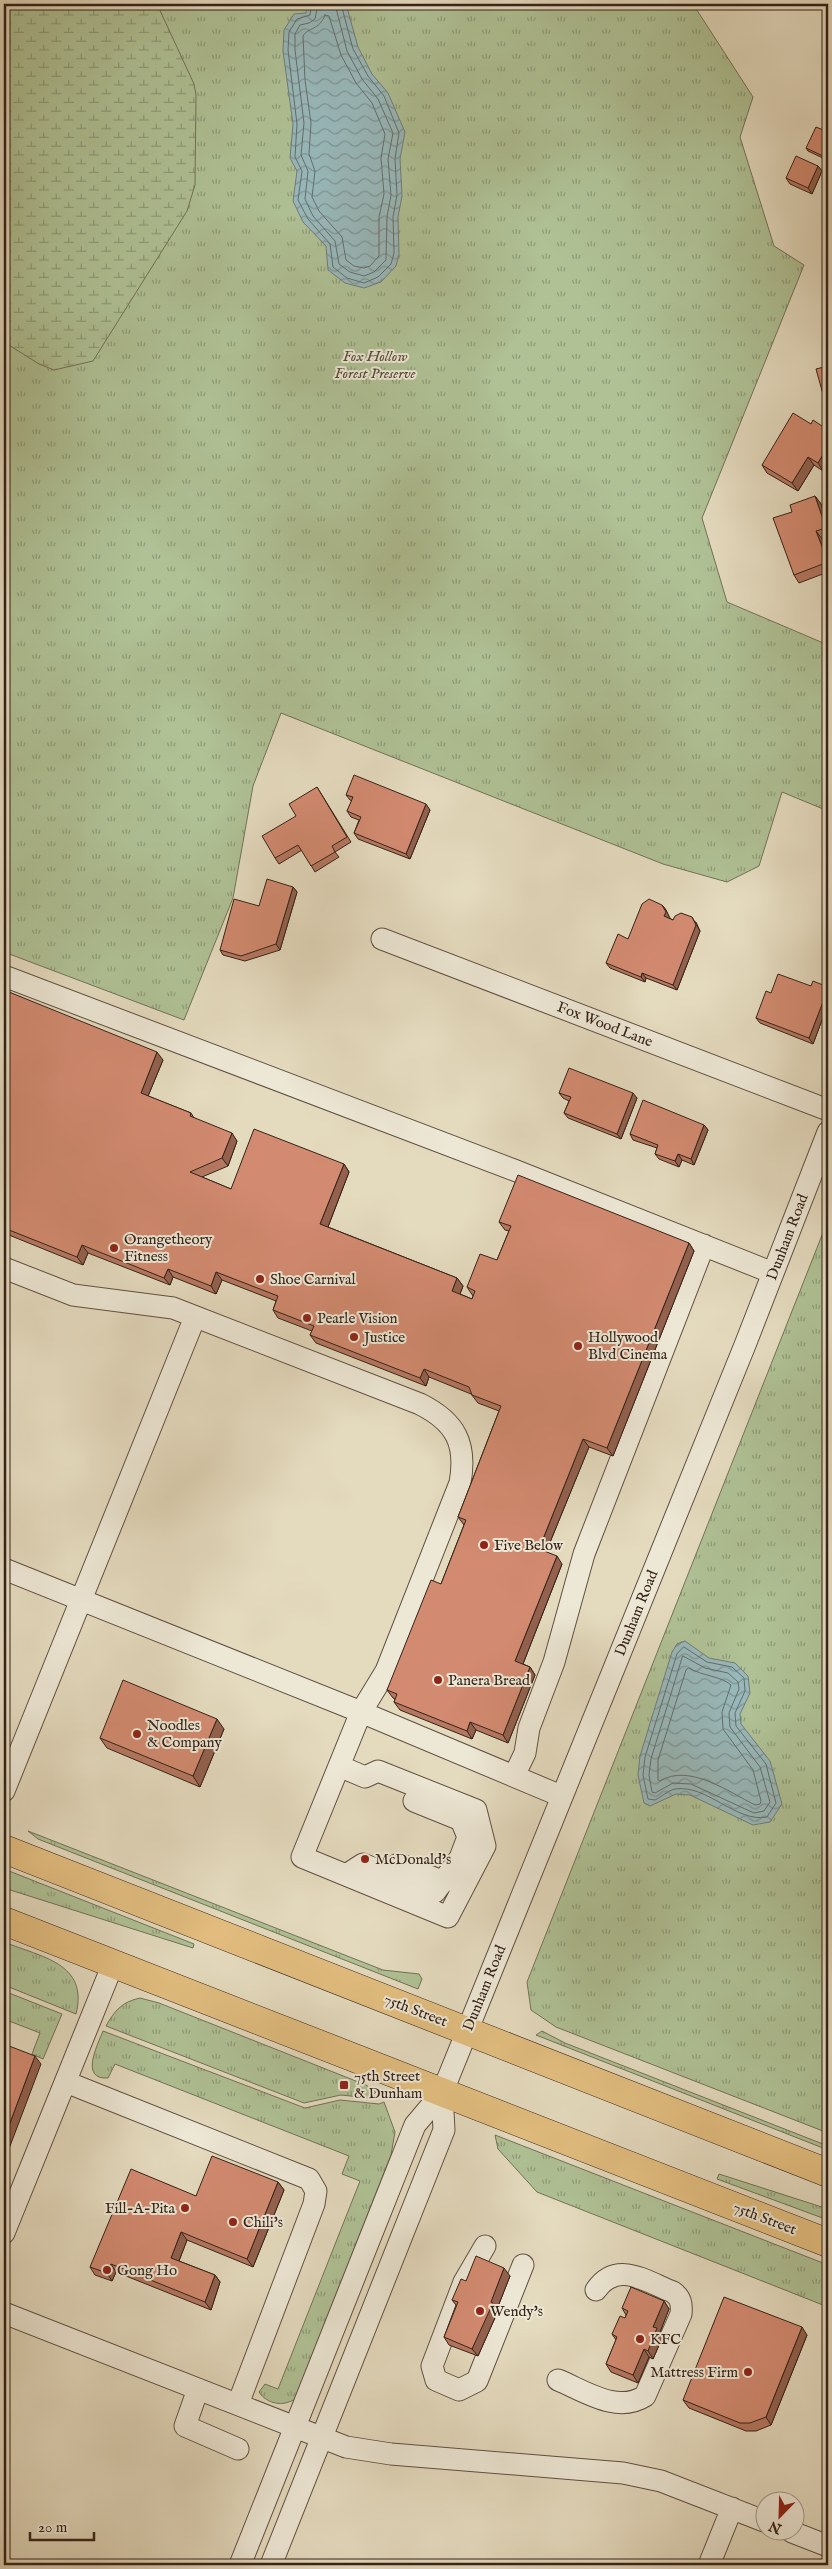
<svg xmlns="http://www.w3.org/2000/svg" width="832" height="2569" viewBox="0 0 832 2569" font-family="'IM FELL English',serif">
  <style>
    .grass { fill: url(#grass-tufts); stroke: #727257 }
    .wetland { fill: url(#wetland-marsh); stroke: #727257 }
    .water { fill: url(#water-waves); stroke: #707c7a }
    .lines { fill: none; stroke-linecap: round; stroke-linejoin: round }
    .shore { stroke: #666d6a; stroke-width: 1 }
    .minor-casing { stroke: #605042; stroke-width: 23 }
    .major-casing { stroke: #342219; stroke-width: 29 }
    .minor { stroke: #ede7d5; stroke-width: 21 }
    .major { stroke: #e2bd7f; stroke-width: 28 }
    .wall { fill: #b57760; stroke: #342219 }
    .shaded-wall { fill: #93614e; stroke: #342219 }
    .building { fill: #d28a70; stroke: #342219 }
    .poi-dot { fill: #8f2418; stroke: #ede7d5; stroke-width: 2 }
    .labels { text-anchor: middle; stroke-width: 4; stroke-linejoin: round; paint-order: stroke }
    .park-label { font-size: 15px; font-style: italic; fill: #534a38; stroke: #ede7d5 }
    .street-label { font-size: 15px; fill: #342219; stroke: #ede7d5 }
    .poi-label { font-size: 15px; fill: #342219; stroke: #ede7d5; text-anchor: start }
  </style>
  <defs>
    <pattern id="grass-tufts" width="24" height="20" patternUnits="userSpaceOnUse" patternTransform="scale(1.25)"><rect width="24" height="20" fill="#afc195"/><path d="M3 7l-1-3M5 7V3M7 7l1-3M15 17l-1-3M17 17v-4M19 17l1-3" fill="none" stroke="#8f9c79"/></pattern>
    <pattern id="wetland-marsh" width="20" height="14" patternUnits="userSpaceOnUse" patternTransform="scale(1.25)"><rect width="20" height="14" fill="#afc195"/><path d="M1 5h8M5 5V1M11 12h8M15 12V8" fill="none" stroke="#8f9c79"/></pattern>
    <pattern id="water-waves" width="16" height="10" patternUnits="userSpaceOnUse" patternTransform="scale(1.25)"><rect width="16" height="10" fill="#98b8ba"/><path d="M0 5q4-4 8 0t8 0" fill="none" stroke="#7d9596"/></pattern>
  </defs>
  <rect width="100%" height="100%" fill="#e4dabe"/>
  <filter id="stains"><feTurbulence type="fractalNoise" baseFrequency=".004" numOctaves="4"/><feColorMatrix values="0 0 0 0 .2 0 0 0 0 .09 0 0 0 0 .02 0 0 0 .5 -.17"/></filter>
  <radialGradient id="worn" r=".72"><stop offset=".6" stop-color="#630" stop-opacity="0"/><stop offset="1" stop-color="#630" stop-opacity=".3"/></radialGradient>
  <path class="grass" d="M4 4H693L753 97 740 137 774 246 804 265 702 518 727 602 828 645V811L782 792 759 866 727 882 663 864 281 713 253 786 233 898 184 1020 4 952Z
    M828 1220V2133L556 2027 531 2010 527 1982Z
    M28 1831 383 1970 419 1974 422 1979 418 1989 38 1839Z
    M4 1869 194 1944 193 1948 4 1888Z
    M4 1942C41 1957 89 1963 76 2014L4 1985Z
    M4 1991 62 2014 43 2059 32 2054 40 2033 4 2019Z
    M140 1998 159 2003 366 2085 376 2092 369 2098 341 2095 304 2103 106 2026C115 2010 122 2002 140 1998Z
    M103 2031 305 2108 340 2100 379 2104 384 2102 395 2132 391 2155 295 2399C283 2407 267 2404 259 2392L265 2384 278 2389 360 2181 342 2174 349 2156 115 2064 108 2078C79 2080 98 2044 103 2031Z
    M542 2031 565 2043 828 2146V2150L536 2035Z
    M495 2135 828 2265V2307L537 2192 498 2149Z
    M719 2174 828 2209V2220L717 2179Z"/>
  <path class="wetland" d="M4 4H157L194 84 196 95 195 185 187 211 93 361 54 370 39 364 4 342Z"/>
  <path class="water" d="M307 4H346L358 47 372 74 388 93 405 132 400 159 402 196 398 217 399 254 396 266 381 282 364 288 345 283 328 270 326 246 303 222 293 201 297 171 290 158 293 124 283 51 284 30 294 14 306 13Z
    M685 1641 709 1658 735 1663 748 1676 750 1693 740 1714 741 1724 770 1761 782 1804 770 1822 753 1825 690 1795 676 1794 650 1806 644 1803 638 1775 640 1756 672 1652 677 1644Z"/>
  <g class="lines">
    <path class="shore" d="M311 4 310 15 297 19 289 32 288 50 297 124 295 157 302 171 298 200 308 219 330 244 333 267 347 278 364 283 378 277 391 264 394 253 393 217 397 195 395 159 399 133 384 96 368 76 353 49 341 4
      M318 4 315 19 309 23 300 25 295 34V50L304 123 301 155 308 171 305 199 313 216 335 241 339 264 350 272 364 276 374 272 386 260 387 217 391 195 388 159 393 133 378 99 362 79 347 51 335 4
      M325 15 329 16 341 55 356 83 372 103 385 134 381 158 384 194 379 217V256L370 266 364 268 354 266 346 260 342 237 319 211 312 197 315 171 309 154 311 123 305 80 303 36C308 27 319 31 325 15Z
      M684 1647 707 1662 732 1667 744 1678 745 1691 735 1713 736 1726 766 1764 776 1803 767 1817C736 1823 707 1784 675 1789 669 1790 661 1797 655 1800L648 1799 643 1775 645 1757 677 1654Z
      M683 1656 705 1668 728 1673 738 1682 739 1689 729 1713 730 1727 760 1767 770 1802 764 1811 754 1813 691 1784 673 1783 655 1793 652 1792 649 1775 651 1759Z
      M689 1668C702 1676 721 1676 731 1685L722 1712 723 1729 753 1770 761 1801 760 1804 755 1805C729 1792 689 1763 660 1781L658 1780V1760L686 1670Z"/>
    <defs>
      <path id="minor" d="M382 939 828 1110
        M4 976 514 1170 773 1273
        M4 1268 73 1295 173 1308 420 1404C456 1422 467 1444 460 1483L386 1671 361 1712 302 1857 448 1917 485 1846 476 1810 378 1771 365 1777 339 1766
        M4 1569 361 1712 561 1796
        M514 1776 525 1753 529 1728 554 1662 584 1554 704 1245
        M4 1791 195 1317
        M382 1872 399 1864 444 1882
        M346 1875 363 1864 382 1872 394 1884 422 1894 435 1892 460 1858 468 1837 461 1820 414 1801
        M66 2082 309 2179 316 2191 314 2204 238 2404
        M4 2233 113 1964
        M485 2246 464 2282 432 2366 436 2380 459 2390 477 2381 523 2265
        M4 2313 346 2447 391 2454 623 2473 661 2481 764 2521
        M558 2380C585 2391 617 2414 645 2396L681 2314C682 2304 681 2298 673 2292 645 2281 617 2260 596 2290
        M198 2389 185 2426 238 2449
        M792 2532 828 2546
        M240 2565 415 2125 442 2093 745 1345 828 1132
        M271 2565 444 2130 442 2093
        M709 2565 732 2508"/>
      <path id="major" d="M4 1849 828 2173
        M4 1921 828 2243"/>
    </defs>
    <use href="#minor" class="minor-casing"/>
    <use href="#major" class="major-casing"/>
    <use href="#minor" class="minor"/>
    <use href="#major" class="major"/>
  </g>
  <path class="wall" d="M828 132V157L827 160 808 151 806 148Z
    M818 166 822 171 812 194 790 184 786 178Z
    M811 424 828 430V463L823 471 814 465 798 491 767 473 762 465Z
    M815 496 821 504 828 525V537L822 539 828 556V572L799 583 794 575 792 512Z
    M317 787 351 842 335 852 339 857 315 872 302 850 279 864 275 858 296 816Z
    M346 795 430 810 410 859 358 839 354 833 359 820 351 817 347 811 352 801 350 800Z
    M293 887 297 892 280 950 245 961 223 955 220 950 259 906Z
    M662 905 666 910 669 918 673 920 696 922 700 931 677 990 646 978 645 982 610 968 606 963Z
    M811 986 828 987V1004L813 1044 760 1023 756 1018 771 993Z
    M4 990 163 1060 148 1096 191 1113 194 1118 237 1141 228 1166 202 1177 231 1189 344 1164 349 1172 328 1227 457 1278 463 1286 460 1294 472 1299 473 1296 467 1287 497 1260 509 1231 505 1230 499 1222 689 1243 694 1251 613 1456 589 1447 546 1552 562 1564 523 1664 530 1667 535 1675 508 1743 476 1730 472 1739 400 1710 394 1702 395 1699 393 1698 387 1690 441 1584 464 1525 458 1517 499 1411 478 1403 471 1394 429 1377 426 1386 316 1343 310 1335 312 1331 278 1318 273 1310 276 1301 222 1280 216 1294 173 1277 170 1285 88 1253 83 1265 4 1233Z
    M559 1093 637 1098 621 1139 568 1118 564 1113 569 1101 563 1098Z
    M704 1125 708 1130 694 1165 682 1160 679 1167 659 1159 655 1154 657 1148 633 1140 630 1134Z
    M224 1729 200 1787 107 1748 100 1738Z
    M278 2182 284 2190 253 2267 187 2240 179 2261 215 2275 220 2282 211 2310 116 2272 112 2281 95 2275 90 2267 196 2196Z
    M510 2276 497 2309 498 2311 478 2356 449 2345 444 2337 456 2305 452 2300 466 2281Z
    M664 2301 669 2309 660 2332 663 2336 653 2359 649 2357 638 2383 611 2372 606 2364 616 2340 612 2334 625 2318 626 2315 622 2308Z
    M807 2335 771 2425 756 2431H746L689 2408 683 2400Z"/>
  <path class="shaded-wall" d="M828 150V157L827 160 825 157Z
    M818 166 822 171 812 194 808 188Z
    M828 446V463L823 471 818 463Z
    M808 457 814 465 798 491 792 483Z
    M815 496 821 504 828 525V530L826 528Z
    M816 531 822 539 828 556V563Z
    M426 804 430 810 410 859 406 854Z
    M293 887 297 892 280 950 276 944Z
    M662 905 666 910 670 918 668 922 664 916Z
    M692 917 700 931 677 990 673 985Z
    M642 973 646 978 645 982 641 977Z
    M828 989V1004L813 1044 809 1038Z
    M157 1052 163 1060 146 1101 141 1093Z
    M633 1093 637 1098 621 1139 617 1134Z
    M704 1125 708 1130 694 1165 691 1159Z
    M232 1133 237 1141 228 1166 222 1158Z
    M678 1154 682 1160 679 1167 675 1161Z
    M344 1164 349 1172 326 1232 320 1224Z
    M689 1243 694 1251 613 1456 607 1448Z
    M82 1245 88 1253 83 1265 77 1257Z
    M168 1269 173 1277 170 1285 164 1278Z
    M216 1272 222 1280 216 1294 211 1286Z
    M457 1278 463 1286 458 1299 452 1291Z
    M424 1369 429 1377 426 1386 420 1378Z
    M583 1439 589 1447 544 1557 539 1549Z
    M557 1556 562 1564 521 1669 515 1661Z
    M530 1667 535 1675 508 1743 503 1735Z
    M217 1719 224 1729 200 1787 193 1776Z
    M470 1722 476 1730 472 1739 467 1731Z
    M35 2056 41 2064 4 2162V2139Z
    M278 2182 284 2190 253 2267 247 2259Z
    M181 2232 187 2240 177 2266 171 2258Z
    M111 2264 116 2272 112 2281 107 2273Z
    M504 2268 510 2276 497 2309 498 2311 478 2356 472 2349Z
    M215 2275 220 2282 211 2310 205 2302Z
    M664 2301 669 2309 660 2332 663 2336 653 2359 648 2351 653 2327Z
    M802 2327 807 2335 771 2425 766 2417Z
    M644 2349 649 2357 638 2383 633 2375Z"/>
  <path class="building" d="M816 127 828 132V150L825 157 806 148Z
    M796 156 818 166 808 188 786 178Z
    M828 366V405H826L816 369Z
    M793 413 811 424 813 420 828 430V446L818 463 808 457 792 483 762 465Z
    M815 496 826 528 816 531 828 562 794 575 773 518 792 512 790 505Z
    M354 775 426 804 406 854 354 833 361 817 347 811 353 797 346 795Z
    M317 787 347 837 332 846 335 852 311 866 298 845 275 858 262 836 296 816 289 804Z
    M267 879 293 887 276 944 241 956 220 950 234 899 259 906Z
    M649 899 662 905 666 912 664 916 673 920 675 916 681 913 692 917 696 925 673 985 642 973 641 977 606 963 618 934 628 939 642 904Z
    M778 974 811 986 813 981 828 987V989L809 1038 756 1018 766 991 771 993Z
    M4 990 157 1052 141 1093 191 1113 190 1116 232 1133 222 1158 190 1172 231 1189 254 1129 344 1164 320 1224 457 1278 452 1291 472 1299 475 1291 467 1287 480 1254 497 1260 511 1226 499 1222 518 1175 689 1243 607 1448 583 1439 539 1549 557 1556 515 1661 530 1667 503 1735 470 1722 467 1731 394 1702 397 1694 387 1690 431 1580 441 1584 466 1520 458 1517 501 1406 472 1395 469 1387 424 1369 420 1378 310 1335 314 1326 273 1310 278 1296 216 1272 211 1286 168 1269 164 1278 82 1245 77 1257 4 1228Z
    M569 1068 633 1093 617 1134 564 1113 571 1097 559 1093Z
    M643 1100 704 1125 691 1159 678 1154 675 1161 655 1154 658 1145 630 1134Z
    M123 1680 217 1719 193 1776 100 1738Z
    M4 2044 35 2056 4 2139Z
    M212 2156 278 2182 247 2259 181 2232 171 2258 215 2275 205 2302 111 2264 107 2273 90 2267 131 2169 196 2196Z
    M476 2256 504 2268 491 2302 493 2303 472 2349 444 2337 458 2302 452 2300 461 2279 466 2281Z
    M631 2287 664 2301 653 2327 657 2328 648 2351 644 2349 633 2375 606 2364 617 2337 612 2334 620 2316 625 2318 628 2311 622 2308Z
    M724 2297 802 2327 766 2417 750 2423H740L683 2400Z"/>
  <g class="poi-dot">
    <circle cx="114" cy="1248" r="5"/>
    <circle cx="260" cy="1279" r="5"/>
    <circle cx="307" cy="1318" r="5"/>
    <circle cx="354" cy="1337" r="5"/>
    <circle cx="578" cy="1346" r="5"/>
    <circle cx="484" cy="1545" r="5"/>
    <circle cx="438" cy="1680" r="5"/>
    <circle cx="137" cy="1734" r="5"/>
    <circle cx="365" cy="1859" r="5"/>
    <rect x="339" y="2080" width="10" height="10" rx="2.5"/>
    <circle cx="185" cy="2208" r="5"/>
    <circle cx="233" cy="2222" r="5"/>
    <circle cx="107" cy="2270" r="5"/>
    <circle cx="480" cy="2311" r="5"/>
    <circle cx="640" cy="2339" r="5"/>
    <circle cx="748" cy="2372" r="5"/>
  </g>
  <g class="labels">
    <g class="park-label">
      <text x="375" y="361">Fox Hollow<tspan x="375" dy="17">Forest Preserve</tspan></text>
    </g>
    <g class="street-label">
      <text transform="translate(605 1024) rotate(21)" y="5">Fox Wood Lane</text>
      <text transform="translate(787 1237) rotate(-69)" y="5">Dunham Road</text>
      <text transform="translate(636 1613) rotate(-68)" y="5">Dunham Road</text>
      <text transform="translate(484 1988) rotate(-68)" y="5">Dunham Road</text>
      <text transform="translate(416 2010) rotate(21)" y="5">75th Street</text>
      <text transform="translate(765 2218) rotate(21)" y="5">75th Street</text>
    </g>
    <g class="poi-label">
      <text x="124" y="1244">Orangetheory<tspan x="124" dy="17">Fitness</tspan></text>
      <text x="270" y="1284">Shoe Carnival</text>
      <text x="317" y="1323">Pearle Vision</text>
      <text x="364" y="1342">Justice</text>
      <text x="588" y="1342">Hollywood<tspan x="588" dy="17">Blvd Cinema</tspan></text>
      <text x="494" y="1550">Five Below</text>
      <text x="448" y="1685">Panera Bread</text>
      <text x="147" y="1730">Noodles<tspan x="147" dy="17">&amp; Company</tspan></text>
      <text x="375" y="1864">McDonald's</text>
      <text x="354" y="2081">75th Street<tspan x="354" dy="17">&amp; Dunham</tspan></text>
      <text x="175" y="2213" text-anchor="end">Fill-A-Pita</text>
      <text x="243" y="2227">Chili's</text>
      <text x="117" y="2275">Gong Ho</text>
      <text x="490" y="2316">Wendy's</text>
      <text x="650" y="2344">KFC</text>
      <text x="738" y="2377" text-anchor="end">Mattress Firm</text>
    </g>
  </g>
  <rect width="832" height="2569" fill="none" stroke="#e4dabe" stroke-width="20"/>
  <rect x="5" y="5" width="822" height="2559" fill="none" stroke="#342219" stroke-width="2.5"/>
  <rect x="10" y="10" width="812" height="2549" fill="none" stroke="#342219"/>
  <g transform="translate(780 2516) rotate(203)"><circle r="24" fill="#ede7d5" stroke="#a3988a"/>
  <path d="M0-4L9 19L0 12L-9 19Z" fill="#8f2418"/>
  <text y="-8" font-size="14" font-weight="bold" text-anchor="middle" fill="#342219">N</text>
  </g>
  <path d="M30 2532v8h64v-8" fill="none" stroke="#342219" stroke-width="2.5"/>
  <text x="38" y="2532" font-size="15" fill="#342219" stroke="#ede7d5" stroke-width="4" paint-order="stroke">20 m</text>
  <rect width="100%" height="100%" filter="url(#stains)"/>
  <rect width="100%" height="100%" fill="url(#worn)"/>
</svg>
